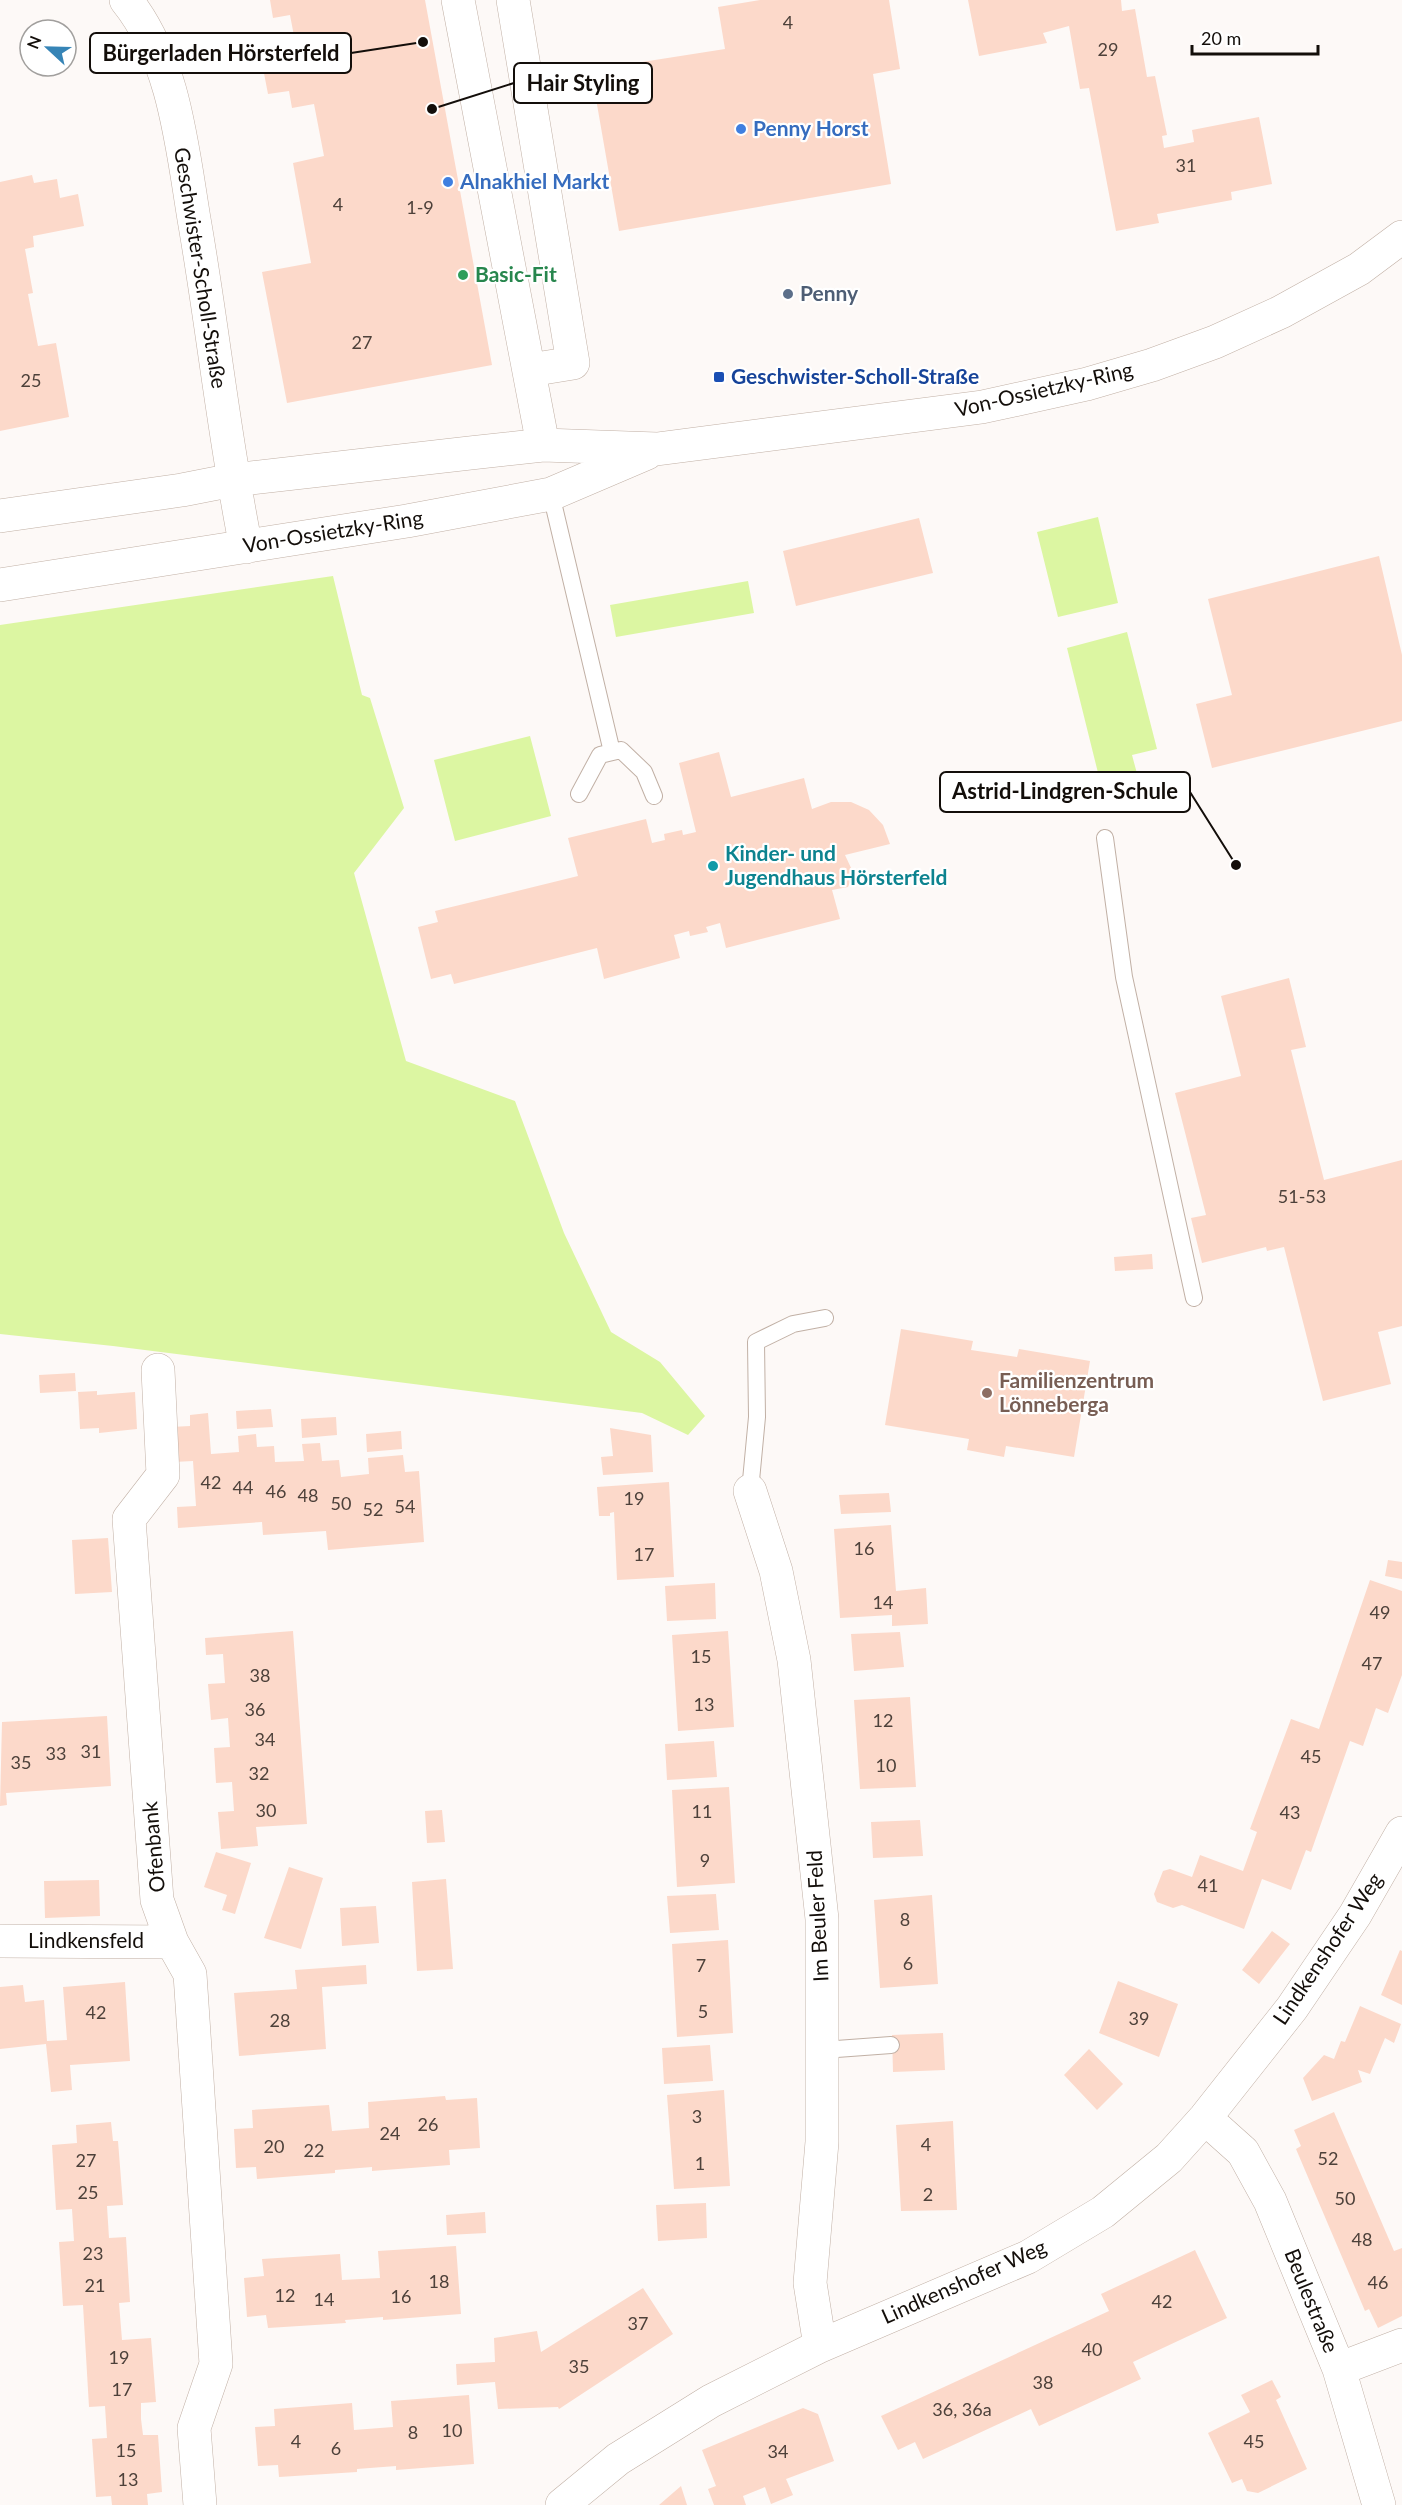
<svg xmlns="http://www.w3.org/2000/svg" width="1402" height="2505" viewBox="0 0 1402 2505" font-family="Lato,sans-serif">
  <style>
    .green { fill: #dcf6a2 }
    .building { fill: #fcd9ca }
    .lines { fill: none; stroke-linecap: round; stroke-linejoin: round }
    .lane-casing { stroke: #c1b0a5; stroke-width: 18 }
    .street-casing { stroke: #c1b0a5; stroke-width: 34 }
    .lane { stroke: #fff; stroke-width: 16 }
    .street { stroke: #fff; stroke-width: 33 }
    .shop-dot { fill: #3f7fe0; stroke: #fff; stroke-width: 2 }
    .leisure-dot { fill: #2e9e5b; stroke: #fff; stroke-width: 2 }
    .service-dot { fill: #5c6f8a; stroke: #fff; stroke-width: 2 }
    .transit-dot { fill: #1a4fb4; stroke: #fff; stroke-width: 2 }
    .culture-dot { fill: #0f9aa8; stroke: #fff; stroke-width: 2 }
    .education-dot { fill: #8d6e63; stroke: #fff; stroke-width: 2 }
    .labels { text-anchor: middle; stroke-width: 4.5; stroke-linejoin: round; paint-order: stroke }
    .number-label { font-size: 18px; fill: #4d413a }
    .shop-label { font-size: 21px; font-weight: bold; fill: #366cbe; stroke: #fff; text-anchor: start }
    .street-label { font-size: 21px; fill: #130e0a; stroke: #fff }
    .leisure-label { font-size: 21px; font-weight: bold; fill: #27864d; stroke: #fff; text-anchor: start }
    .service-label { font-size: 21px; font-weight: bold; fill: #4e5e75; stroke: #fff; text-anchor: start }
    .transit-label { font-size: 21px; font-weight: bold; fill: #164399; stroke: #fff; text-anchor: start }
    .culture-label { font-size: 21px; font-weight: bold; fill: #0d838f; stroke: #fff; text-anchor: start }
    .education-label { font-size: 21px; font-weight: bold; fill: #785e54; stroke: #fff; text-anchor: start }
    .leader { fill: none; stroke: #130e0a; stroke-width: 2 }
    .callout-dot { fill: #130e0a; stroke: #fff; stroke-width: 2 }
    .callout { fill: #fff; stroke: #130e0a; stroke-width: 2 }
    .callout-label { font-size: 22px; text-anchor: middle; font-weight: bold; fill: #130e0a }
  </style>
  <rect width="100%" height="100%" fill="#fdf9f7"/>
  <path class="green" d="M1098 517 1118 603 1058 617 1037 532Z
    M333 576 362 695 370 698 404 808 354 873 406 1061 515 1101 564 1233 611 1332 660 1362 705 1416 688 1435 642 1413 113 1346 0 1334V625Z
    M748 581 754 613 616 637 610 605Z
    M1127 632 1157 749 1132 755 1142 792 1105 801 1067 648Z
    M530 736 551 816 455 841 434 760Z"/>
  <path class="building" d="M270 0H425L492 365 287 403 262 272 311 263 293 163 324 156 314 104 292 108 289 91 268 94 262 63 298 57 290 15 273 18Z
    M760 0H889L900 69 873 74 891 184 619 231 591 70 725 49 718 7Z
    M968 0H1121L1122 11 1135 9 1147 77 1155 76 1167 135 1162 136 1164 148 1194 142 1192 130 1259 117 1272 184 1231 192 1232 200 1157 214 1159 223 1116 231 1089 88 1080 89 1069 26 1043 33 1047 43 979 56Z
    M32 175 34 183 57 179 60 198 78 194 84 226 33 236 34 247 25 249 33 293 28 294 38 346 56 343 69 417 0 431V182Z
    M919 518 933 573 796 606 783 551Z
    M1379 556 1402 655V721L1212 768 1196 704 1232 695 1208 599Z
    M719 752 731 797 804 778 812 809 831 802H851L869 810 883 825 890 844 845 855 852 870V878L848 887 832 890 840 919 726 948 720 923 706 927 708 932 690 936 689 931 674 935 680 958 604 979 597 948 454 984 451 974 431 979 418 927 438 922 435 911 578 876 568 838 646 819 652 843 665 840 664 834 682 830 683 835 696 832 679 763Z
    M1289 978 1306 1047 1291 1050 1324 1180 1402 1160V1326L1378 1332 1391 1384 1323 1401 1284 1247 1267 1251 1266 1247 1202 1263 1191 1218 1206 1215 1175 1093 1241 1076 1221 996Z
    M1152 1254 1153 1269 1115 1271 1114 1257Z
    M901 1329 973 1341 971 1350 1017 1357 1019 1349 1090 1361 1074 1457 1006 1446 1004 1457 967 1450 969 1439 885 1425Z
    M75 1373 76 1391 40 1393 39 1375Z
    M97 1391V1395L135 1392 137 1429 99 1433V1428L80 1429 78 1392Z
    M271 1409 273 1427 237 1429 236 1411Z
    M208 1413 211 1454 239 1452 238 1436 256 1434 257 1447 274 1446 275 1462 304 1461 302 1444 320 1443 322 1461 339 1460 341 1477 369 1474 368 1458 403 1455 405 1472 419 1471 424 1542 328 1550 326 1531 263 1535 262 1522 178 1528 177 1507 196 1506 193 1461 174 1462 171 1427 190 1426V1415Z
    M336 1417 337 1435 302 1438 301 1419Z
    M610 1428 651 1435 653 1472 603 1475 601 1457 613 1456Z
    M401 1431 402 1449 367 1452 366 1434Z
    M669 1482 674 1577 617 1580 614 1512 610 1513V1516H599L597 1487Z
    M889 1493 891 1512 841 1514 839 1495Z
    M891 1525 896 1591 926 1588 928 1624 892 1626V1615L840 1618 834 1529Z
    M108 1538 112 1592 75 1594 72 1540Z
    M1388 1560 1402 1562V1579L1385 1576Z
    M1370 1580 1402 1591V1675L1388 1713 1376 1708 1363 1746 1350 1741 1311 1852 1306 1850 1291 1890 1262 1879 1244 1929 1182 1905 1173 1908 1157 1902 1154 1894 1163 1871 1170 1869 1192 1877 1200 1855 1243 1871 1257 1832 1250 1829 1291 1719 1319 1729Z
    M715 1583 716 1619 667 1621 665 1586Z
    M293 1631 307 1824 256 1827 258 1846 221 1849 218 1812 234 1811 232 1782 216 1783 214 1748 230 1747 229 1733 228 1718 211 1720 208 1684 225 1683 224 1669 223 1654 206 1655 205 1638Z
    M728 1631 734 1727 678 1731 672 1635Z
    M900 1632 904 1667 854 1671 851 1634Z
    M910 1697 916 1787 860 1789 854 1700Z
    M107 1716 111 1786 6 1793 7 1805 0 1806 2 1722Z
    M714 1741 717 1777 667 1780 665 1744Z
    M729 1787 735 1883 677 1887 672 1790Z
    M442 1810 445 1842 427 1843 425 1811Z
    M920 1820 923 1856 873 1858 871 1822Z
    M216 1852 251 1863 235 1914 222 1910 227 1895 204 1887Z
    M289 1867 323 1878 301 1949 264 1938Z
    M446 1879 453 1969 417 1971 412 1882Z
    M99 1880 100 1916 45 1918 44 1881Z
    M716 1894 719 1930 670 1933 667 1896Z
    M932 1895 938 1984 880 1988 874 1900Z
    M376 1906 379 1943 342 1946 340 1908Z
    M1272 1931 1290 1944 1259 1984 1242 1970Z
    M728 1940 733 2033 677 2037 672 1944Z
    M1400 1950 1402 1951V2005L1381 1995Z
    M366 1965 367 1984 322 1987 326 2049 239 2056 234 1993 297 1989 295 1970Z
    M1118 1981 1178 2004 1159 2057 1099 2033Z
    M125 1982 130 2061 70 2065 72 2090 51 2092 46 2044 0 2049V1987L23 1985 25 2002 44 2000 47 2041 67 2040 63 1987Z
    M1360 2006 1401 2024 1394 2043 1385 2038 1370 2074 1358 2070 1362 2082 1312 2101 1303 2078 1324 2055 1334 2059 1341 2041 1345 2042Z
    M943 2033 945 2070 893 2072 892 2035Z
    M710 2045 713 2081 664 2084 662 2048Z
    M1089 2049 1123 2084 1097 2110 1064 2075Z
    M724 2090 730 2186 674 2189 667 2095Z
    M445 2096 446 2100 477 2098 480 2148 449 2150 450 2165 372 2171V2167L335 2170V2173L257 2179 256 2167 236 2168 234 2129 253 2128 252 2110 329 2105 332 2131 369 2128 368 2102Z
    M1334 2112 1394 2251 1402 2248V2316L1378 2328 1369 2309 1365 2311 1296 2149 1301 2146 1294 2130Z
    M953 2121 957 2210 901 2211 896 2125Z
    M111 2122 113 2141H118L123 2205 107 2206 109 2238 126 2237 130 2302 119 2303 122 2340 151 2338 156 2402 141 2403V2419L143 2435H158L162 2492 147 2494 148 2505H112L111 2496 96 2497 92 2439 107 2438 105 2406 89 2407 83 2305 63 2306 59 2242 74 2241 72 2209 56 2210 52 2145 77 2143 76 2125Z
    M706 2203 707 2238 658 2241 656 2205Z
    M485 2212 486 2233 447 2235 446 2215Z
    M456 2246 461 2314 383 2320V2317L345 2320 346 2323 268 2328 266 2315 247 2317 244 2278 264 2276 262 2259 340 2254 342 2280 380 2278 378 2251Z
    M1195 2250 1227 2318 1133 2362 1141 2379 1039 2426 1031 2409 923 2459 915 2442 898 2450 881 2416 1109 2311 1101 2294Z
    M643 2288 673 2334 559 2409 558 2407 498 2409 495 2382 457 2385 456 2364 495 2362 494 2338 537 2331 541 2352Z
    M1272 2380 1281 2397 1276 2400 1307 2469 1258 2493 1247 2491 1242 2479 1232 2483 1208 2433 1250 2412 1241 2395Z
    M469 2395 474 2464 396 2470V2466L357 2469V2472L279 2477 278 2465 258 2466 255 2427 275 2426 274 2409 352 2403 354 2430 393 2427 391 2401Z
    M803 2408 818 2414 834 2461 786 2479 793 2495 771 2504 765 2487 743 2496 746 2505H714L708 2489 716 2486 702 2450Z
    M681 2486 687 2505H659Z"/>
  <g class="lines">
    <defs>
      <path id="lane" d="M551 494 612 752
        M579 794 600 755 621 750 644 772 654 796
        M1105 838 1124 977 1194 1298
        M750 1491 757 1417 756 1342 793 1324 825 1318
        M823 2050 891 2045"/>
      <path id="street" d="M126 0C174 59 182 146 194 219 213 328 224 438 246 547
        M458 0 543 445
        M513 0 573 363 530 370
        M0 516 182 490 233 480 470 453 543 445 657 449 982 407 1087 384 1152 365 1215 342 1281 312 1359 269 1402 237
        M0 585 407 521 551 494 647 453
        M158 1370 163 1475 129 1519 157 1900 172 1942 190 1974 216 2364 194 2428 200 2505
        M750 1491 776 1571 794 1660 822 1919V2142L810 2283 820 2346
        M0 1941 172 1942
        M1205 2118 1243 2152 1270 2201 1339 2369 1379 2505
        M1339 2369 1402 2345
        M562 2505 618 2459 711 2401 820 2346 1028 2257 1103 2212 1169 2158 1205 2118 1292 2008 1355 1915 1402 1833"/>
    </defs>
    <use href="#lane" class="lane-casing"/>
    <use href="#street" class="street-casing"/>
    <use href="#lane" class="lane"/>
    <use href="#street" class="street"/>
  </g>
  <g class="shop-dot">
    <circle cx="741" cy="129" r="6"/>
    <circle cx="448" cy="182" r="6"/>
  </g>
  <circle class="leisure-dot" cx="463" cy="275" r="6"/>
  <circle class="service-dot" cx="788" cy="294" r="6"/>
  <rect class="transit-dot" x="713" y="371" width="12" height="12" rx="3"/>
  <circle class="culture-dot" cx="713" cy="866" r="6"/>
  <circle class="education-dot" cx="987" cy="1393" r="6"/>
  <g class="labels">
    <g class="number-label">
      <text x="788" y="29">4</text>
      <text x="1108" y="56">29</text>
      <text x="1186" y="172">31</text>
      <text x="338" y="211">4</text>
      <text x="420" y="214">1-9</text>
      <text x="362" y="349">27</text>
      <text x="31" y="387">25</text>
      <text x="1302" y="1203">51-53</text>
      <text x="211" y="1489">42</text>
      <text x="243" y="1494">44</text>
      <text x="276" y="1498">46</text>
      <text x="308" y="1502">48</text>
      <text x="634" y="1505">19</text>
      <text x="341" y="1510">50</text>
      <text x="405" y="1513">54</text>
      <text x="373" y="1516">52</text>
      <text x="864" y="1555">16</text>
      <text x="644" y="1561">17</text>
      <text x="883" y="1609">14</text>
      <text x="1380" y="1619">49</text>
      <text x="701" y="1663">15</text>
      <text x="1372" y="1670">47</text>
      <text x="260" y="1682">38</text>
      <text x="704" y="1711">13</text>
      <text x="255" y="1716">36</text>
      <text x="883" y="1727">12</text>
      <text x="265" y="1746">34</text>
      <text x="91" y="1758">31</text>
      <text x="56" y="1760">33</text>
      <text x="1311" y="1763">45</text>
      <text x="21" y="1769">35</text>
      <text x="886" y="1772">10</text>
      <text x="259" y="1780">32</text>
      <text x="266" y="1817">30</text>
      <text x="702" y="1818">11</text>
      <text x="1290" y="1819">43</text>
      <text x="705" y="1867">9</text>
      <text x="1208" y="1892">41</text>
      <text x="905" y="1926">8</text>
      <text x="908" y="1970">6</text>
      <text x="701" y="1972">7</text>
      <text x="703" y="2018">5</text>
      <text x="96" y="2019">42</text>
      <text x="1139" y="2025">39</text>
      <text x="280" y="2027">28</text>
      <text x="697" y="2123">3</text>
      <text x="428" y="2131">26</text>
      <text x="390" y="2140">24</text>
      <text x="926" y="2151">4</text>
      <text x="274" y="2153">20</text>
      <text x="314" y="2157">22</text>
      <text x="1328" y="2165">52</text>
      <text x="86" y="2167">27</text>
      <text x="700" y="2170">1</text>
      <text x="88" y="2199">25</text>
      <text x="928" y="2201">2</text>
      <text x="1345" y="2205">50</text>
      <text x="1362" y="2246">48</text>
      <text x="93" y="2260">23</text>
      <text x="439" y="2288">18</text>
      <text x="1378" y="2289">46</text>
      <text x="95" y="2292">21</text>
      <text x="285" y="2302">12</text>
      <text x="401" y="2303">16</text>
      <text x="324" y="2306">14</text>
      <text x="1162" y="2308">42</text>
      <text x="638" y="2330">37</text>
      <text x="1092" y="2356">40</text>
      <text x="119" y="2364">19</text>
      <text x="579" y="2373">35</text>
      <text x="1043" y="2389">38</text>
      <text x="122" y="2396">17</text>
      <text x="962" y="2416">36, 36a</text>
      <text x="452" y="2437">10</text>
      <text x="413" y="2439">8</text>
      <text x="296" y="2448">4</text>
      <text x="1254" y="2448">45</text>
      <text x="336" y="2455">6</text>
      <text x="126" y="2457">15</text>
      <text x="778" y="2458">34</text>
      <text x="128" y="2486">13</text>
    </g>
    <g class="shop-label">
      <text x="753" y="136">Penny Horst</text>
      <text x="460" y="189">Alnakhiel Markt</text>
    </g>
    <g class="street-label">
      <text transform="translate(200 268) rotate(81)" y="7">Geschwister-Scholl-Straße</text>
      <text transform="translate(1044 390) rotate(-13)" y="7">Von-Ossietzky-Ring</text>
      <text transform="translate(333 532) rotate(-9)" y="7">Von-Ossietzky-Ring</text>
      <text transform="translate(154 1847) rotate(-95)" y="7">Ofenbank</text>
      <text transform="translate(818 1916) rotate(-93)" y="7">Im Beuler Feld</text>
      <text x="86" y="1948">Lindkensfeld</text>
      <text transform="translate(1328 1949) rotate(-56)" y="7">Lindkenshofer Weg</text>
      <text transform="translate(964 2282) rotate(-24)" y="7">Lindkenshofer Weg</text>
      <text transform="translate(1311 2301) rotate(68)" y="7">Beulestraße</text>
    </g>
    <g class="leisure-label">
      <text x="475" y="282">Basic-Fit</text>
    </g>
    <g class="service-label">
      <text x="800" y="301">Penny</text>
    </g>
    <g class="transit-label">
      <text x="731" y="384">Geschwister-Scholl-Straße</text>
    </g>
    <g class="culture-label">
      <text x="725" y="861">Kinder- und<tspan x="725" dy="24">Jugendhaus Hörsterfeld</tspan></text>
    </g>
    <g class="education-label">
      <text x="999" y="1388">Familienzentrum<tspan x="999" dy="24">Lönneberga</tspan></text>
    </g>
  </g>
  <path class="leader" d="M423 42L351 53M432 109L514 83M1236 865L1190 792"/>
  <g class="callout-dot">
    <circle cx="423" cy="42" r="6"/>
    <circle cx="432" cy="109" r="6"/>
    <circle cx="1236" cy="865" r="6"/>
  </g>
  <g class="callout">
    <rect x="90" y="33" width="261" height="40" rx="6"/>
    <rect x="514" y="63" width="138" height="40" rx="6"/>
    <rect x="940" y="772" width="250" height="40" rx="6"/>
  </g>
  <g class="callout-label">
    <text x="221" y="61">Bürgerladen Hörsterfeld</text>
    <text x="583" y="91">Hair Styling</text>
    <text x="1065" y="799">Astrid-Lindgren-Schule</text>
  </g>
  <g transform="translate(48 48) rotate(292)"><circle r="28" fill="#ffffff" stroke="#a19f9d" stroke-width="1.5"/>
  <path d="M0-4.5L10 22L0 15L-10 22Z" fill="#3684b6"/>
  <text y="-9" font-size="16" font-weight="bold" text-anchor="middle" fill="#130e0a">N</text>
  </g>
  <path d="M1192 45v9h126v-9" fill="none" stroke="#130e0a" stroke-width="3"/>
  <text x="1201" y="45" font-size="18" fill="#130e0a" stroke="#ffffff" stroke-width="4.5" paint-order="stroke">20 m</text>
</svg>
